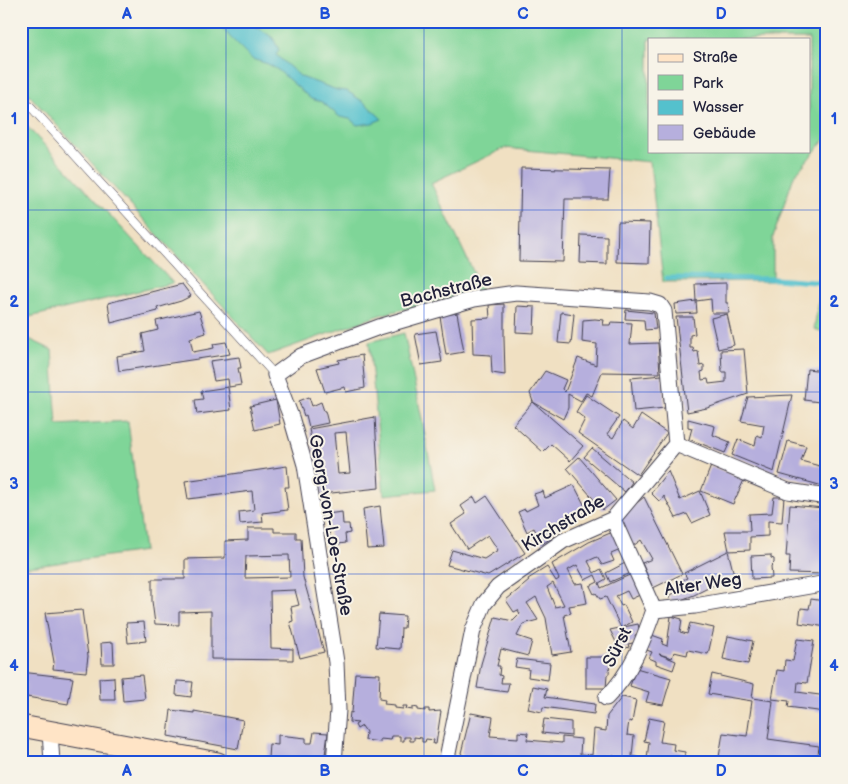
<svg xmlns="http://www.w3.org/2000/svg" width="848" height="784" viewBox="0 0 848 784" font-family="'Balsamiq Sans',sans-serif">
  <style>
    .green { fill: #7fd598; stroke: #507c6a; fill-rule: evenodd }
    .water { fill: #54c1cd; stroke: #3b7284 }
    .lines { fill: none; stroke-linecap: round; stroke-linejoin: round }
    .stream { stroke: #54c1cd; stroke-width: 5 }
    .building { fill: #b6afdd; fill-rule: evenodd }
    .lane-casing { stroke: #413e4f; stroke-width: 9 }
    .street-casing { stroke: #413e4f; stroke-width: 17 }
    .secondary-casing { stroke: #413e4f; stroke-width: 23 }
    .lane { stroke: #fff; stroke-width: 8 }
    .street { stroke: #fff; stroke-width: 15 }
    .secondary { stroke: #ffe4c6; stroke-width: 21 }
    .grid { fill: none; stroke: #1d4ed8; stroke-width: 1; stroke-opacity: 0.55 }
    .labels { text-anchor: middle; stroke-width: 4; stroke-linejoin: round; paint-order: stroke }
    .street-label { font-size: 18px; fill: #22223b; stroke: #f7f3e8 }
    .neatline { fill: none; stroke: #1d4ed8; stroke-width: 2 }
    .grid-label { font-size: 16px; text-anchor: middle; font-weight: bold; fill: #1d4ed8 }
  </style>
  <rect width="100%" height="100%" fill="#f7f3e8"/>
  <filter id="ink" filterUnits="userSpaceOnUse"><feTurbulence type="fractalNoise" baseFrequency=".02" numOctaves="2"/><feDisplacementMap in="SourceGraphic" scale="10" xChannelSelector="R" yChannelSelector="G"/><feConvolveMatrix kernelMatrix="1 2 1 2 8 2 1 2 1" color-interpolation-filters="sRGB"/></filter>
  <filter id="wash" filterUnits="userSpaceOnUse"><feTurbulence type="fractalNoise" baseFrequency=".0096" numOctaves="4" result="noise"/><feDisplacementMap in="SourceGraphic" scale="20" xChannelSelector="R" yChannelSelector="G"/><feGaussianBlur stdDeviation="1.12" result="paint"/><feColorMatrix in="noise" values="0 0 0 0 0 0 0 0 0 0 0 0 0 0 0 0 0 1.4 0 .05"/><feComposite in="paint" operator="in"/></filter>
  <g filter="url(#wash)">
    <rect width="100%" height="100%" fill="#f0e0c2"/>
    <path class="green" d="M21 21H827V137L794 176 773 237V281L663 282 650 162 505 148 431 183 482 290 380 315 268 355 21 86ZM649 39H809V151H649Z
      M21 120 173 283 21 319Z
      M821 285H827V333L814 329Z
      M404 333 423 424 435 490 384 495 369 342Z
      M21 335 52 350 57 425 128 421 144 551 21 568Z"/>
    <path class="water" d="M218 21H244L259 28 273 38 279 50 276 55 301 77 337 90 347 91 365 103 382 119 372 123 357 125 350 119 340 117 322 102 311 99 278 70 268 64 252 59 229 36Z"/>
    <g class="lines">
      <path class="stream" d="M667 278 775 279 827 283"/>
    </g>
    <g id="blocks">
      <path class="building" d="M154 21H166L160 27Z
        M521 168 610 170 608 199H565L563 262 519 261Z
        M618 222 650 223 649 263 617 262Z
        M581 235 607 236V264L580 263Z
        M825 237H827V263H823Z
        M726 283V303H728L729 313H712L711 299 696 301 695 284Z
        M182 284 191 296 181 301 157 308 158 311 111 323 108 303Z
        M696 301 697 313 676 314 675 304Z
        M504 304V338L505 375 492 373 491 355 473 354 472 319 490 318 489 305Z
        M517 306 535 307 534 333 516 332Z
        M626 310 654 313 656 329 645 330 644 320 625 319Z
        M199 311 206 333 190 338 193 352 214 348 213 344 226 342 230 354 119 371 117 356 145 351 142 334 158 330 156 321Z
        M561 312 574 314 571 344 558 343Z
        M457 313 464 352 446 355 440 316Z
        M727 314 734 345 718 349 711 318Z
        M676 317H693L695 334 690 335V348H693L694 352 698 351 700 366 704 365V371L701 372 702 380 708 379 709 384 726 382V372H722L721 350 744 349 748 394 707 408 687 412Z
        M595 319 604 320 603 325H610L611 322 632 323 630 344 658 343 660 373 602 372 592 396 586 393 581 401 568 394V408L563 419 533 402 583 446 570 461 551 444 543 452 513 425 533 402 530 393 545 371 566 380 562 389 565 392 578 358 596 365 597 344 582 342 583 320Z
        M436 331 442 362 421 365 415 334Z
        M362 355 365 388 346 392 345 387 325 392 317 368 339 363 338 360Z
        M239 357 241 368H238L241 385 229 387 228 379 214 381 210 361Z
        M807 369 824 371 823 380H827V403L804 400Z
        M662 375 665 408 634 411 631 378Z
        M228 387 231 410 197 414 195 400 203 399 201 391Z
        M586 395 619 417 607 434 613 438 623 421 633 429 641 415 667 433 638 475 578 433 585 419 576 412Z
        M792 395 774 472 732 455 738 439 755 446 757 435 762 437 764 425 741 421 748 397Z
        M309 397 312 406 321 402 324 411H325L328 423 309 427 306 415 304 416 299 401Z
        M276 400 280 424 255 430 250 406Z
        M375 417 379 488 322 494 309 429ZM346 432 350 473 338 474 334 433Z
        M688 419 715 426 713 435 730 442 725 453 689 439 692 428 688 427Z
        M788 441 806 446 801 461 827 468 823 486 779 474Z
        M592 448 632 482 625 492 584 457Z
        M579 457 616 500 603 510 567 468Z
        M287 466 289 487H285L288 510 262 513 263 522 240 524 239 512 254 510 252 491 188 499 185 481Z
        M711 466 744 480 733 504 701 491Z
        M668 471 680 500 700 491 710 515 692 523 687 514 676 518 664 496 660 502 651 493Z
        M574 485 587 510 548 528 553 537 542 544 534 528 527 532 518 512 525 509 526 511 538 505 534 494 543 491 545 498Z
        M487 496 525 553 488 576 447 565 452 550 484 559 498 550 488 535 467 549 451 524 466 514 461 506 474 497 477 503Z
        M644 497 682 574 653 588 642 563 652 559 641 540 633 546 619 518Z
        M774 497H784L782 522 768 521V536L750 537V550L729 551 725 531H750L749 514 772 513Z
        M790 505 824 508V512H827V574L789 573 790 556H786Z
        M380 506 384 548 367 549 363 509Z
        M342 512 343 524H349L350 533 345 534 346 543 331 545 327 514Z
        M248 528H274V532H296V538H301L303 577 324 652 300 658 290 622 293 621 291 607 299 605 295 590 270 591 271 648 293 649V660L211 659V611L179 612V625L155 624 152 601V579H185V559L225 558V541L248 540ZM289 555 290 577 245 578 246 556Z
        M615 531 623 549 611 554 614 561 602 565 597 557 588 561 594 573 601 569 606 579 599 583 601 588 634 573 642 594 631 599 627 591 616 596 621 606 624 605 632 622 621 628 606 597 600 599 596 593 594 594 590 586 598 582 595 575 585 580 577 565 568 570 575 584 583 583 587 603 569 606 571 613 564 615 571 652 552 655 546 618 536 597 527 603 538 620 523 624 517 636 532 641 528 656 501 649 497 666H500L499 675 502 676 501 683H509L507 692 477 688 481 664 495 617 513 621 520 614 518 610 514 612 506 600 529 581 528 579 547 567 556 581 559 579 552 564 589 542ZM553 583 564 605 555 607 547 587Z
        M728 551 734 575 694 595 678 601H672L669 596 680 590 676 583 687 578 684 573Z
        M771 555V558L774 559V563L771 566 772 578 752 579 751 556Z
        M629 561 633 572 610 582 606 573Z
        M825 597H827V627L799 623 801 608 809 609 811 599 824 601Z
        M82 610 88 656 86 672 53 669 54 662 45 613Z
        M379 614 405 616 404 628H401L400 649 376 647Z
        M671 616 682 619 680 632 687 634 690 623 714 628 708 654 688 650 687 655 674 652 672 658 659 654 676 661 673 670 656 664V661L649 658 652 652 644 649 649 634 663 639 662 644 667 646Z
        M144 622 146 641 128 643 126 623Z
        M638 624 640 633 635 635 637 642 628 644 629 647 620 650 610 630Z
        M728 636 753 641 748 664 723 659Z
        M797 639 814 641 807 683 798 682 797 692 827 696 825 712 788 707 789 701 772 699 777 670 784 671 785 660 793 661Z
        M113 642 114 664H102L101 643Z
        M586 657H610L609 674 607 675 606 688H586Z
        M517 659 550 663 548 680 528 677 529 669 515 667Z
        M636 668 671 678 663 705 646 702 649 692 630 686Z
        M21 672 73 678 68 704 21 696Z
        M355 673 380 674 379 699 385 700 384 704 395 705V708L403 709V706H407L406 709 413 710V707L418 708V710L425 711V709H429V712L441 711 436 744H433L434 740 426 739 425 742H422V738L414 737V741H410V737H404V741H400V736H392L391 740 380 739V742L365 740 366 732 362 726 357 729 355 725 358 723 349 722 350 712 352 713Z
        M712 674 754 684 752 698 773 701 768 739 819 746 817 763H718L723 733 747 736 752 701 708 694Z
        M142 675 145 699 123 701 121 677Z
        M114 677 115 700H100L99 678Z
        M177 681 193 682 191 697 176 695Z
        M533 686 547 689 545 697 595 704 594 714 543 707 542 712 528 709Z
        M622 697 636 700 632 722 629 721 627 735 634 736 632 756 647 759 649 742 644 741 649 718 664 721 660 742 674 744 673 750 685 752 684 763H613V755L612 763H503L465 758 461 753 471 713 493 717 490 736 518 738V732L528 733 527 740 562 743V737L581 739 580 754 592 755 594 729 606 731 607 716Z
        M171 710 194 713V711L243 720 238 749 168 736Z
        M544 719 571 722V736L542 733Z
        M314 732 328 733 324 762 268 758 269 744 278 745V735L306 738V743H312Z"/>
    </g>
  </g>
  <g filter="url(#ink)">
    <use href="#blocks" fill-opacity="0" stroke="#413e4f" stroke-width="1"/>
    <g class="lines">
      <defs>
        <path id="lane" d="M21 96 275 375
          M822 763 827 733"/>
        <path id="street" d="M676 444 788 491 827 497
          M613 519 654 610 695 606 827 583
          M606 698C631 674 643 641 654 610
          M50 731 52 763
          M334 763 338 710 336 662 305 465 291 417 275 375 301 356 379 327 474 299 516 293 650 302 660 305 664 311 676 444 613 519 563 541 498 587 484 604 473 630 446 763"/>
        <path id="secondary" d="M21 726 218 763"/>
      </defs>
      <use href="#lane" class="lane-casing"/>
      <use href="#street" class="street-casing"/>
      <use href="#secondary" class="secondary-casing"/>
      <use href="#lane" class="lane"/>
      <use href="#street" class="street"/>
      <use href="#secondary" class="secondary"/>
    </g>
  </g>
  <path class="grid" d="M226 21V763M424 21V763M622 21V763M21 210H827M21 392H827M21 574H827"/>
  <g class="labels">
    <g class="street-label">
      <text transform="translate(446 290) rotate(-14)" y="6">Bachstraße</text>
      <text transform="translate(563 523) rotate(-31)" y="6">Kirchstraße</text>
      <text transform="translate(331 525) rotate(80)" y="6">Georg-von-Loe-Straße</text>
      <text transform="translate(703 584) rotate(-8)" y="6">Alter Weg</text>
      <text transform="translate(617 647) rotate(-63)" y="6">Sürst</text>
    </g>
  </g>
  <rect width="848" height="784" fill="none" stroke="#f7f3e8" stroke-width="55"/>
  <rect x="648" y="38" width="162" height="115" fill="#f7f3e8" stroke="#a29fa3"/>
  <rect x="658" y="54" width="25" height="8" fill="#ffe4c6" stroke="#a29fa3"/>
  <text x="693" y="62" font-size="15" fill="#22223b">Straße</text>
  <rect x="658" y="75" width="25" height="15" fill="#7fd598" stroke="#a29fa3"/>
  <text x="693" y="88" font-size="15" fill="#22223b">Park</text>
  <rect x="658" y="100" width="25" height="15" fill="#54c1cd" stroke="#a29fa3"/>
  <text x="693" y="112" font-size="15" fill="#22223b">Wasser</text>
  <rect x="658" y="125" width="25" height="15" fill="#b6afdd" stroke="#a29fa3"/>
  <text x="693" y="138" font-size="15" fill="#22223b">Gebäude</text>
  <rect x="28" y="28" width="792" height="728" class="neatline"/>
  <g class="grid-label">
    <text x="127" y="19">A</text>
    <text x="325" y="19">B</text>
    <text x="523" y="19">C</text>
    <text x="721" y="19">D</text>
    <text x="14" y="124">1</text>
    <text x="834" y="124">1</text>
    <text x="14" y="307">2</text>
    <text x="834" y="307">2</text>
    <text x="14" y="489">3</text>
    <text x="834" y="489">3</text>
    <text x="14" y="671">4</text>
    <text x="834" y="671">4</text>
    <text x="127" y="776">A</text>
    <text x="325" y="776">B</text>
    <text x="523" y="776">C</text>
    <text x="721" y="776">D</text>
  </g>
</svg>
